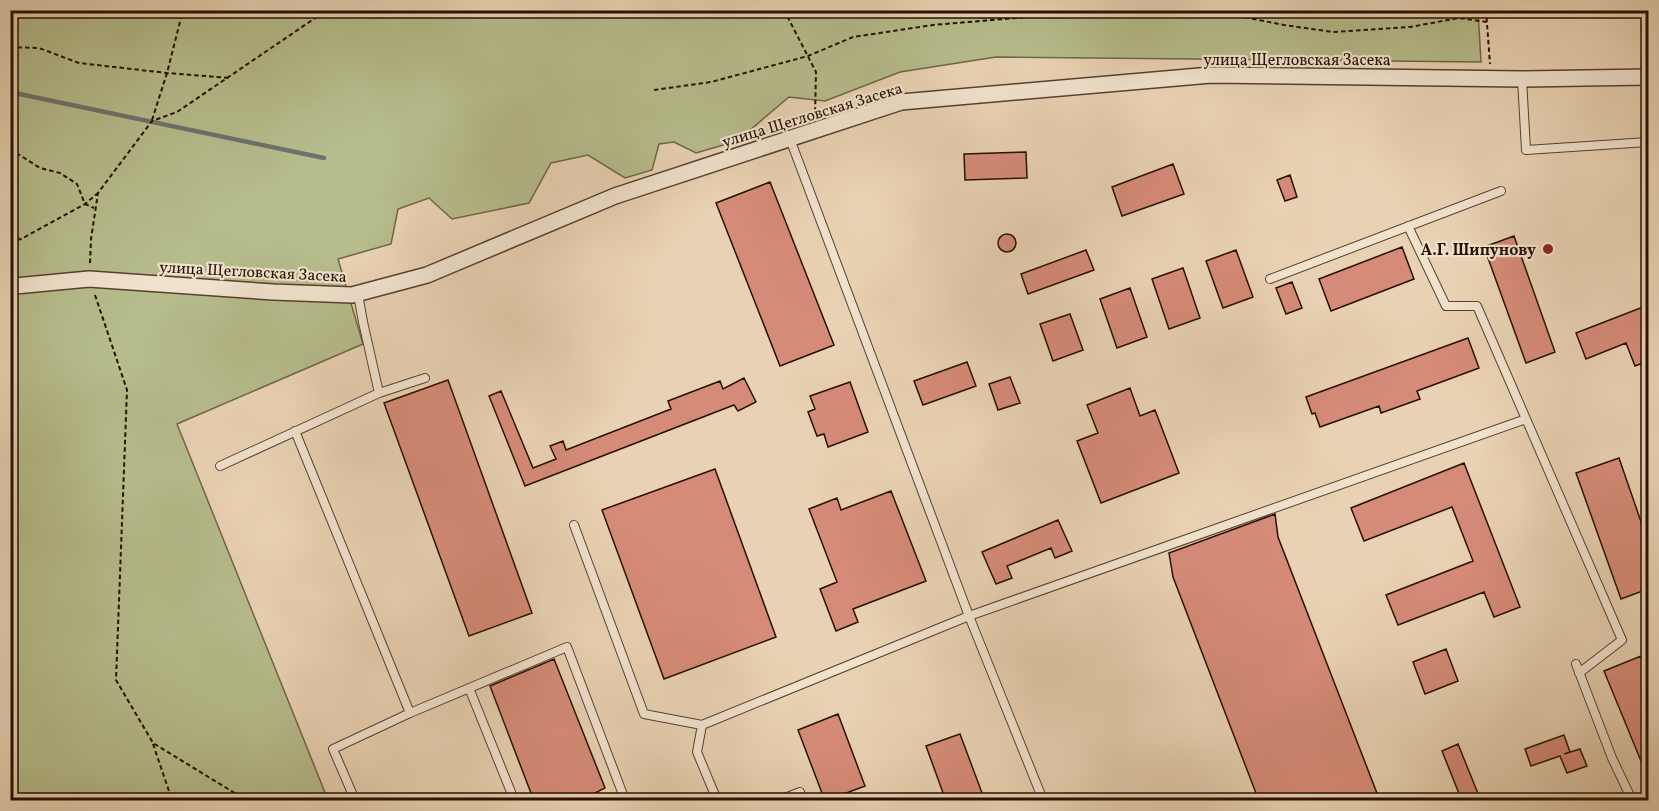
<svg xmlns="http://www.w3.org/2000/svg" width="1659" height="811" viewBox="0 0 1659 811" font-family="Vollkorn,serif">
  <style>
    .green { fill: #b6bc8c; stroke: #6e6646; stroke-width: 1.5 }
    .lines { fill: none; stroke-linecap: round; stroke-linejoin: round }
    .stream { stroke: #6c736e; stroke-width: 4.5 }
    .building { fill: #d68b78; stroke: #261001; stroke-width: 1.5 }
    .lane-casing { stroke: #57402e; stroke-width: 10 }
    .street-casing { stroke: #57402e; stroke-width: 18 }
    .path { stroke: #261001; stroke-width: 2; stroke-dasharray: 4.5 3; stroke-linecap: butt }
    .lane { stroke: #f1e2ce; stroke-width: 8 }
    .street { stroke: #f1e2ce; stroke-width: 15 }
    .poi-dot { fill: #8f2418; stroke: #f1e2ce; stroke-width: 2 }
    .labels { text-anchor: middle; stroke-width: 4.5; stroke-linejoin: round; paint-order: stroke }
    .street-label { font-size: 16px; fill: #261001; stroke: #f1e2ce }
    .poi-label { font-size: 16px; font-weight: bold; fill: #261001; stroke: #f1e2ce; text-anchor: end }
  </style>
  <rect width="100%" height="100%" fill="#e9d2b3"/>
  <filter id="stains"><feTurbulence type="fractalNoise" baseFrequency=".00333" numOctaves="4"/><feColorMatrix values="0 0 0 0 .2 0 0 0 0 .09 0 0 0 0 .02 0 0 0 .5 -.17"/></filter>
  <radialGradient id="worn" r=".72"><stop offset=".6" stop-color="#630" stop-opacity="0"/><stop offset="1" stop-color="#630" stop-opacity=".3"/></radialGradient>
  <path class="green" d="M1478 10 1481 62 996 57 900 72 825 101 789 97 737 141 696 153 674 142 659 144 652 170 625 178 588 155 551 163 529 203 452 219 429 198 398 209 391 244 338 259 363 344 177 424 328 800H11L10 11Z"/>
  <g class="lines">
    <path class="stream" d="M10 92 324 158"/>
  </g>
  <path class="building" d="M1026 152 1027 178 965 180 964 154Z
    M1173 164 1184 194 1122 216 1112 187Z
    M1290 175 1297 197 1285 201 1277 180Z
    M770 182 834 345 780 366 716 203Z
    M998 243a9 9 0 1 1 18 0a9 9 0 1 1-18 0Z
    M1514 236 1555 352 1526 363 1484 247Z
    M1402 247 1414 279 1331 311 1319 279Z
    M1086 250 1094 270 1028 294 1021 274Z
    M1236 250 1253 297 1223 308 1206 261Z
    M1183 268 1200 318 1169 329 1152 279Z
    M1292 282 1302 308 1286 314 1276 288Z
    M1130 288 1147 337 1117 348 1100 299Z
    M1643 307 1648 321V361L1635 366 1626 343 1586 359 1576 333Z
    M1070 314 1083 350 1053 361 1040 324Z
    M1468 338 1479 368 1417 391 1420 399 1381 413 1379 406 1320 427 1315 413 1312 414 1306 397Z
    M967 362 976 386 923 405 914 381Z
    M1010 377 1020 403 998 410 989 384Z
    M744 378 756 402 738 411 734 405 525 486 489 396 501 391 533 468 556 459 550 446 563 441 566 450 671 409 668 401 720 381 723 389Z
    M448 380 532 613 469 636 384 403Z
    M850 382 868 432 828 447 824 434 817 436 808 412 815 409 810 396Z
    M1130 388 1140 416 1155 410 1179 473 1101 503 1077 441 1098 433 1087 405Z
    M1619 458 1648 542V589L1621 599 1576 473Z
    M1464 463 1520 607 1494 617 1484 592 1398 625 1386 595 1473 561 1452 507 1364 541 1351 508Z
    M715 469 776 637 664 679 602 510Z
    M891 491 926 581 853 609 858 622 836 631 820 589 837 582 809 509 837 498 841 510Z
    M1275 514 1278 537 1380 801H1259L1173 577 1169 553Z
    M1058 520 1072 551 1055 558 1051 548 1007 566 1012 578 996 584 982 552Z
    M1446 649 1458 681 1425 694 1413 662Z
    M1641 656 1648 675V778L1604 671Z
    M554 659 605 788 595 793 599 801H534L490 686Z
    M838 714 865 786 825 801 798 730Z
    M960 734 985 801H946L926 746Z
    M1564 735 1570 752 1564 754 1580 749 1587 766 1567 773 1560 756 1531 766 1525 749Z
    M1458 744 1481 801H1462L1442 751Z"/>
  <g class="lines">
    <defs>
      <path id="lane" d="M1522 79 1526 150 1648 142
        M790 139 969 616 1043 800
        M1408 226 1446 306H1477L1622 640 1579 673
        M1270 279 1501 191
        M358 294 363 322 379 393
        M295 431 410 713 333 749 355 800
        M220 466 379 393 425 378
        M574 525 644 714 702 725 969 616 1526 419
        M1576 664 1612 758 1632 800
        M469 688 513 797 504 800
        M410 713 567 647 625 800
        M702 725 697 752 717 800
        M780 800 800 792"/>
      <path id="street" d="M10 289 15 286 89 279 273 292 352 295 427 275 615 196 901 102 1211 75 1522 79 1648 77"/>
    </defs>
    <use href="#lane" class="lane-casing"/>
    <use href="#street" class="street-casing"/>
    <path class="path" d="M784 10 816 72 815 116
      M1208 10 1284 25 1333 32 1410 27 1459 18 1487 22
      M1486 10 1490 64
      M10 47 39 48 79 63 167 73 230 78
      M654 90 711 82 808 56 853 37 933 25 1110 10
      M152 120 167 73 183 10
      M10 149 40 168 60 173 77 184 85 204 94 208
      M10 237 19 238
      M10 242 21 239 85 204 98 193
      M90 263 91 239 98 193 152 121 177 112 327 10
      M95 295 127 390 116 680 153 743 246 800
      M153 744 172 800"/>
    <use href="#lane" class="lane"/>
    <use href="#street" class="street"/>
  </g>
  <circle class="poi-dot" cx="1548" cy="249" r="6"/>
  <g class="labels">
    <g class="street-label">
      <text x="1297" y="65">улица Щегловская Засека</text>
      <text transform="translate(812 114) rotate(-17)" y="6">улица Щегловская Засека</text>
      <text transform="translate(253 271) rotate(3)" y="6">улица Щегловская Засека</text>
    </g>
    <g class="poi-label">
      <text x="1536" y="255">А.Г. Шипунову</text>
    </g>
  </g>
  <rect width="1659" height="811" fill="none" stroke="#e9d2b3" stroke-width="36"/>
  <rect x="12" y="12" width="1635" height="787" fill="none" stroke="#261001" stroke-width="3"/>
  <rect x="18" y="18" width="1623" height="775" fill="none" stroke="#261001" stroke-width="1.5"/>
  <rect width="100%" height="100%" filter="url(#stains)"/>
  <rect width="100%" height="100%" fill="url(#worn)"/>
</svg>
